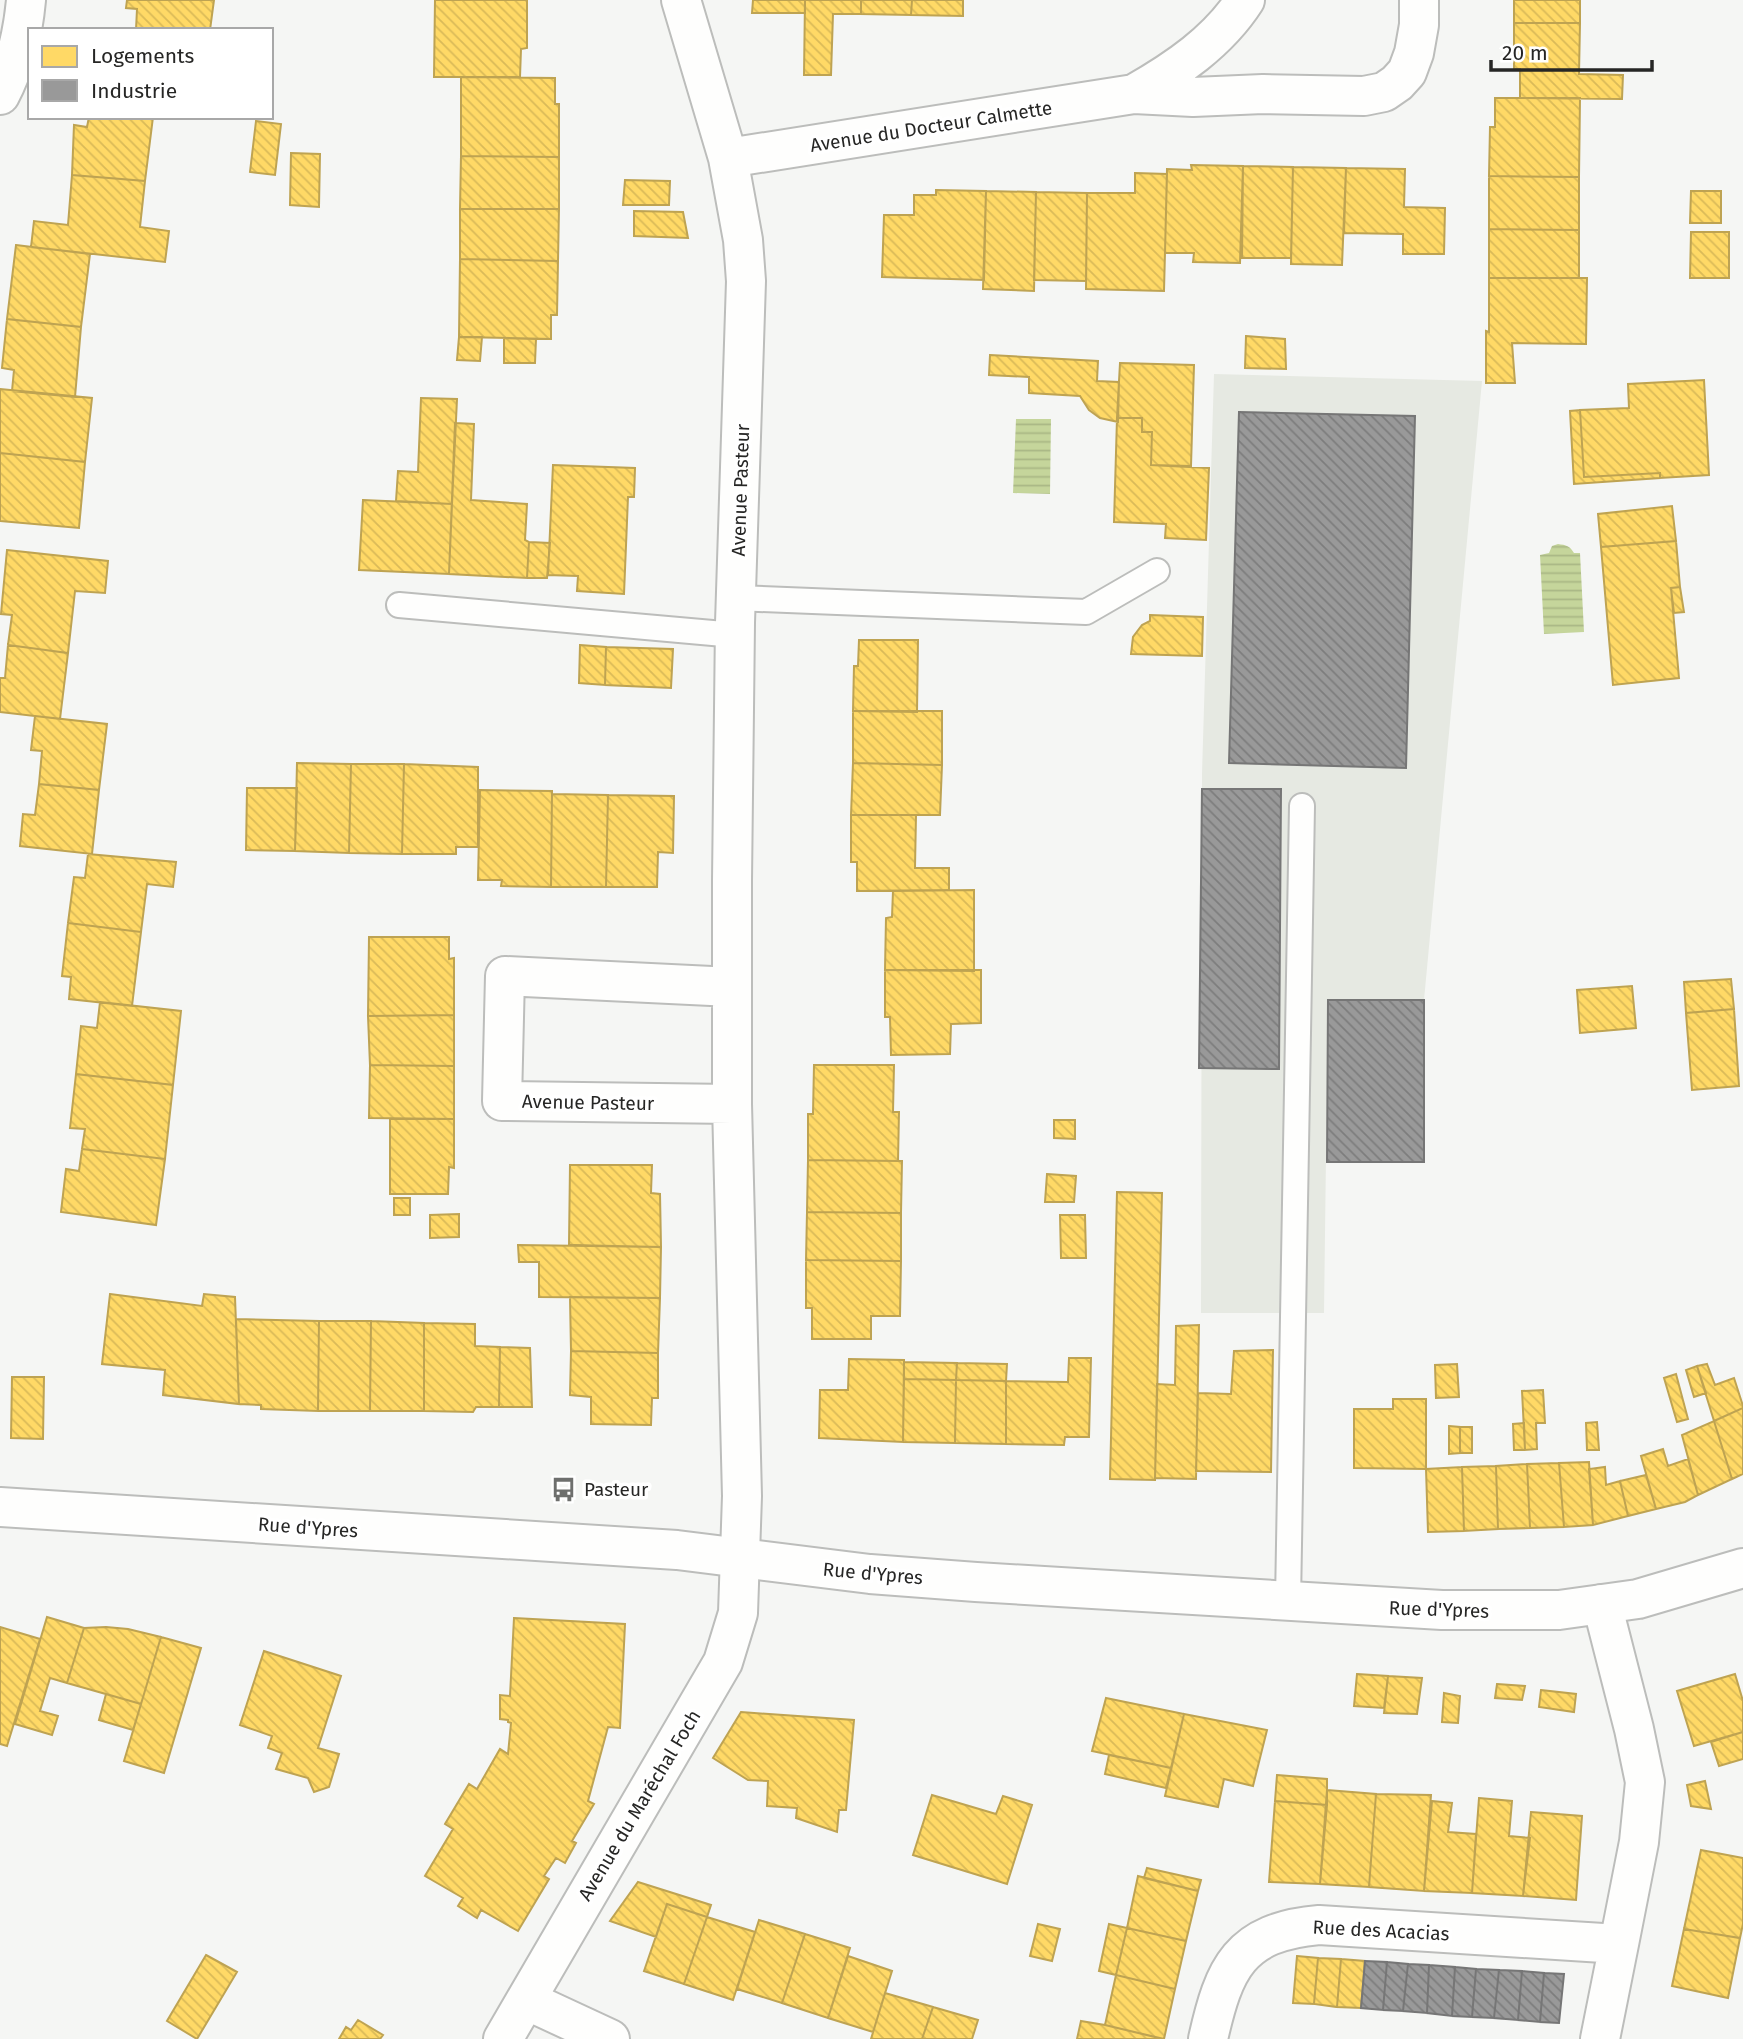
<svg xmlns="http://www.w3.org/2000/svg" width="1743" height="2039" viewBox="0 0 1743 2039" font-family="'Fira Sans',sans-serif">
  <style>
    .built { fill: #e6e9e2 }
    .water { fill: url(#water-rules) }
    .homes { fill: url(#homes-back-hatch); stroke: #bea352; stroke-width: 2 }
    .industry { fill: url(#industry-back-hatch); stroke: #767676; stroke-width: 2 }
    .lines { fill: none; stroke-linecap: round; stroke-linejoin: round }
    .lane-casing { stroke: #bcbdbb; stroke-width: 28 }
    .street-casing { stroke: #bcbdbb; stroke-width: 42 }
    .secondary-casing { stroke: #bcbdbb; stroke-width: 42 }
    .lane { stroke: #fefefd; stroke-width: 24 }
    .street { stroke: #fefefd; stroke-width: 38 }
    .secondary { stroke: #fefefd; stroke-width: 38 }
    .labels { text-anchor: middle; stroke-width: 7; stroke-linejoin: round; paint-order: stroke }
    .street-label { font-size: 19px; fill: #262625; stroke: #fff }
    .poi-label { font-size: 19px; fill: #262625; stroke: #fff; text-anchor: start }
  </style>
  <defs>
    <pattern id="water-rules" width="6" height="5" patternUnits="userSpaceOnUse" patternTransform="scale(1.75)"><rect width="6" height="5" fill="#c5d59b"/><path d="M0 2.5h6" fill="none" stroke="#a9b785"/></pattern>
    <pattern id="homes-back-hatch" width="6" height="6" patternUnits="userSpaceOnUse" patternTransform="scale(1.75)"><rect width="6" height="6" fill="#ffd966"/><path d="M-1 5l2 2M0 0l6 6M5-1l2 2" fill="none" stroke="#daba58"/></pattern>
    <pattern id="industry-back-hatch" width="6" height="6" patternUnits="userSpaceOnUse" patternTransform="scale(1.75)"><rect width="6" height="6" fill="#999"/><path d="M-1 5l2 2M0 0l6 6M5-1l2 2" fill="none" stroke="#7d7d7d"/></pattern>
  </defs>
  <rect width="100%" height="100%" fill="#f5f6f4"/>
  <path class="built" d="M1214 374 1482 381 1424 1000H1328L1324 1313H1201L1202 774Z"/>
  <path class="water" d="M1016 419H1051L1050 494 1013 493Z
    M1558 544C1566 545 1570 546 1574 553H1580L1584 632 1544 634 1540 555 1549 553 1552 546Z"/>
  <path class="homes" d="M127 0H214L210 30H136L137 9 126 8Z
    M435 0H527V48L521 49 520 77H434Z
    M753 0H805V13H752Z
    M805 0H861V14H833L831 75H804Z
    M861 0H912L911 15 861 14Z
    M912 0H963V16L911 15Z
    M1514 0H1580V23H1514Z
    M1514 23H1580L1579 74 1623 75 1622 99 1520 98V69H1514Z
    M461 77 555 78V104H559V157L461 156Z
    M1495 98H1580L1579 177 1489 176 1490 127H1495Z
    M89 117H153L145 181 72 175 74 125 87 127Z
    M256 121 281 124 275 175 250 172Z
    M291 153 320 154 319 207 290 205Z
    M461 156 559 157V209H460Z
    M1191 165 1243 166 1240 263 1193 262 1194 253H1165L1167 169 1192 170Z
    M1243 166 1293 167 1291 258H1242Z
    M1293 167 1346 168 1342 265 1291 264Z
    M1346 168 1405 169 1404 207 1445 208 1444 254H1403V234L1344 233Z
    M1135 173 1167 174 1164 291 1086 289 1087 193H1135Z
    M72 175 145 181 140 227 169 231 165 262 31 247 34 221 68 225Z
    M1489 176 1579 177V230L1489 229Z
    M625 180 670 181 669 205H623Z
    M936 190 986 191 984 280 882 277 884 215H914V195H936Z
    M986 191 1036 192 1034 291 983 289Z
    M1691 191H1721V223H1690Z
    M1036 192 1087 193 1086 281 1034 280Z
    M460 209H559L558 261 460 259Z
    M634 211 683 212 688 238 634 236Z
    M1489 229 1579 230V278H1489Z
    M1691 232H1729V278H1690Z
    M16 245 90 254 81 327 7 319Z
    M460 259 558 261 557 315H551V339L459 337Z
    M1489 278H1587L1586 344 1512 343 1515 383H1486V331L1489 332Z
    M7 319 81 327 75 397 12 391 14 370 2 368Z
    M1246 336 1285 339 1286 369 1245 368Z
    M459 337H482L480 361 457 360Z
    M504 338 536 339 535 363H504Z
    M990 355 1098 361 1097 381 1119 382 1118 422 1100 418 1089 410 1080 396 1029 393V377L989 375Z
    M1120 363 1194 365 1191 466 1151 465 1152 432H1142V418H1117Z
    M1704 380 1709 475 1660 478V473L1584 477 1580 410 1629 408 1628 384Z
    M0 389 92 398 85 462 0 453Z
    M421 398 457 399 452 504 396 501 398 471 418 472Z
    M1580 410 1584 477 1660 473V478L1574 484 1570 411Z
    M1117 418H1142V432H1152L1151 465 1209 468 1206 540 1165 538 1166 524 1114 522Z
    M455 423 474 424 471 500 527 504 525 540 529 542 527 578 449 574Z
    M0 453 85 462 79 528 0 521Z
    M553 465 635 468 634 497H628L624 594 577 591 578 576 548 575Z
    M363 500 452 504 449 574 359 570Z
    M1672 506 1676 541 1601 547 1598 514Z
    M1676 541 1680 587 1671 588 1679 678 1613 685 1601 547Z
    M529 542 550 543 547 578H527Z
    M7 550 108 561 105 593 75 591 68 653 8 645 12 615 1 614Z
    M1680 587 1684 612 1674 613 1671 588Z
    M1150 615 1203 617 1202 656 1131 654 1133 637 1142 625 1150 621Z
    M859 640H918L917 712 853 711 854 666H858Z
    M8 645 68 653 60 719 0 712V678H5Z
    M580 645 606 647 605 685 579 683Z
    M606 647 673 649 671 688 605 685Z
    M853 711H942V765L853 763Z
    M35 716 107 724 99 790 39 784 42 751 31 750Z
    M297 763 351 764 349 853 295 851Z
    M853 763 942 765 940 815H851Z
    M351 764H404L402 854 349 853Z
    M404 764 478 767V847H456V854H402Z
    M39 784 99 790 92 854 20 846 23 814 35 815Z
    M247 788H297L295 851 246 850Z
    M480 790 552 791 551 887 501 886 502 880H478Z
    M552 794 608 795 606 887H551Z
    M608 795 674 796 673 853 658 852 657 887H606Z
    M851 815H916L915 868H949V890L857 891V862H851Z
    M88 854 176 862 173 887 147 884 141 932 68 923 74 877 85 878Z
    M974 890V971L885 970 886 918 892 917 893 891Z
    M68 923 141 932 132 1006 69 999 71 977 62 976Z
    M369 937H449V959L454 958V1015L368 1016Z
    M885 970H981V1023L951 1024 950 1054 891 1055 890 1017H885Z
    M1731 979 1734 1009 1686 1013 1684 982Z
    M1632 986 1636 1028 1580 1033 1577 990Z
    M100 1002 181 1011 173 1085 76 1074 81 1026 97 1028Z
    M1734 1009 1739 1086 1692 1090 1686 1013Z
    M454 1015V1066L370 1065 368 1016Z
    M370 1065 454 1066V1119L369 1118Z
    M814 1065H894L893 1112H899L898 1161 808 1160V1114H813Z
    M76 1074 173 1085 165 1159 82 1149 85 1129 70 1128Z
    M390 1119H454V1168L449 1167 448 1194H390Z
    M1054 1120H1075V1139L1054 1138Z
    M82 1149 165 1159 156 1225 61 1212 66 1169 79 1171Z
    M808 1160 902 1161 901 1213 807 1212Z
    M570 1165H652L651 1193 660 1194 661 1247 569 1245Z
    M1047 1174 1076 1176 1074 1202H1045Z
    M1117 1192 1162 1193 1155 1480 1110 1479Z
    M394 1198H410V1215H394Z
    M807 1212 901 1213V1261L806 1260Z
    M459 1214V1237L430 1238V1215Z
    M1060 1215H1085L1086 1258H1061Z
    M518 1245 661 1247 660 1298 539 1297V1262H519Z
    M806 1260 901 1261 900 1316H871V1339H812V1308H806Z
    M110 1294 202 1306 204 1294 235 1297 239 1404 163 1395 165 1370 102 1364Z
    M570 1297 660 1298 658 1353 571 1351Z
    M236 1319 319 1321 318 1411 261 1409V1405L239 1404Z
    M319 1321H371L370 1411H318Z
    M371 1321 424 1323V1411H370Z
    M424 1323 475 1324V1346L500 1347 499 1407H476L473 1412 424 1411Z
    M1199 1325 1196 1479 1155 1478 1157 1384 1175 1385 1176 1326Z
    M500 1347 530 1348 532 1407H499Z
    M1273 1350 1271 1472 1196 1471 1198 1393 1231 1394 1234 1351Z
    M571 1351 658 1353V1398H652L651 1425 591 1424V1397L570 1395Z
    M1069 1358H1091L1089 1437H1065L1064 1445 1006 1444V1381L1068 1382Z
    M849 1359 904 1360 903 1442 819 1438 820 1390H848Z
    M904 1362 957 1363 956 1380 904 1379Z
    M957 1363 1007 1364 1006 1381 956 1380Z
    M1457 1364 1459 1397 1436 1398 1435 1365Z
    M1707 1364 1715 1385 1734 1378 1743 1406V1408L1714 1421 1697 1366Z
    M1697 1366 1706 1393 1694 1397 1686 1370Z
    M1676 1374 1688 1419 1677 1422 1664 1378Z
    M12 1377H44L43 1439 11 1438Z
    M904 1379 956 1380 955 1443 903 1442Z
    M956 1380 1006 1381V1444L955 1443Z
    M1543 1390 1545 1423H1536L1537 1449 1525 1450 1522 1391Z
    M1393 1399H1426V1469L1354 1468V1409H1393Z
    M1743 1408V1474L1732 1479 1714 1421Z
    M1714 1421 1732 1479 1698 1495 1682 1435Z
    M1597 1422 1599 1450H1587L1586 1423Z
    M1524 1423 1525 1450H1514L1513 1424Z
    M1449 1426 1460 1427V1453L1449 1454Z
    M1460 1427H1472V1453H1460Z
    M1663 1449 1668 1466 1688 1459 1698 1495 1685 1502 1656 1509 1641 1456Z
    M1589 1462 1593 1525 1564 1527 1559 1463Z
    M1559 1463 1564 1527 1530 1528 1527 1464Z
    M1527 1464 1530 1528 1498 1529 1496 1466Z
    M1496 1466 1498 1529 1464 1531 1462 1467Z
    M1462 1467 1464 1531 1428 1532 1426 1469Z
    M1605 1467 1606 1485 1620 1481 1628 1516 1593 1525 1589 1469Z
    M1646 1475 1656 1509 1628 1516 1620 1481Z
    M47 1617 84 1628 67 1683 50 1678 40 1711 58 1716 52 1735 15 1724Z
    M514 1618 625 1624 620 1728 608 1727 588 1801 594 1804 572 1841 576 1843 565 1863 556 1858 544 1876 549 1879 518 1931 481 1910 477 1918 458 1906 463 1898 425 1876 453 1829 445 1824 469 1784 477 1789 500 1749 508 1754 511 1723 508 1722V1720L500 1719V1695L510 1696Z
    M0 1627 40 1639 7 1746 0 1744Z
    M106 1627 128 1629 161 1637 141 1704 67 1683 84 1628Z
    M161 1637 201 1648 164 1773 124 1761Z
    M264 1651 341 1676 318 1748 339 1754 329 1787 314 1792 308 1778 276 1769 282 1753 268 1748 272 1736 240 1725Z
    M1357 1674 1388 1676 1384 1708 1354 1706Z
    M1735 1674 1743 1701V1732L1694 1746 1677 1691Z
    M1388 1676 1422 1678 1417 1714 1384 1713Z
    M1497 1684 1525 1686 1522 1700 1495 1698Z
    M1541 1690 1576 1694 1574 1712 1539 1707Z
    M1444 1693 1460 1696 1458 1723 1442 1722Z
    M106 1694 141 1704 133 1730 99 1720Z
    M1106 1698 1184 1714 1171 1768 1092 1751Z
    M741 1712 854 1720 846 1810H839L837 1832 796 1818 797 1808 767 1806 768 1781 748 1780 713 1758Z
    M1184 1714 1267 1730 1253 1786 1224 1779 1218 1807 1165 1796Z
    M1743 1732V1759L1719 1766 1711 1742Z
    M1109 1755 1171 1768 1166 1788 1105 1774Z
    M1277 1775 1327 1779V1805L1275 1801Z
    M1705 1781 1711 1809 1691 1806 1687 1785Z
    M1327 1790 1376 1794 1369 1887 1320 1884Z
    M1376 1794 1431 1795 1424 1891 1369 1887Z
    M932 1795 996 1814 1003 1796 1032 1805 1007 1884 913 1855Z
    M1479 1798 1512 1801 1509 1836 1530 1838 1523 1896 1472 1893Z
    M1275 1801 1327 1805 1320 1884 1269 1882Z
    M1432 1801 1452 1803 1448 1832 1476 1834 1472 1893 1424 1891Z
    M1531 1812 1582 1816 1576 1900 1523 1896Z
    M1701 1850 1743 1858V1924L1740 1938 1684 1929Z
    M1147 1868 1201 1880 1198 1891 1144 1878Z
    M1138 1876 1198 1891 1186 1941 1127 1928Z
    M638 1882 711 1905 707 1917 667 1904 656 1937 610 1921Z
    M667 1904 707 1917 684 1984 644 1971Z
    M707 1917 755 1932 733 2000 684 1984Z
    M759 1920 805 1934 782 2003 737 1989Z
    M1038 1924 1060 1929 1052 1961 1030 1956Z
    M1109 1924 1127 1928 1116 1975 1099 1971Z
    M1127 1928 1186 1941 1175 1989 1116 1975Z
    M1684 1929 1740 1938 1728 1998 1672 1986Z
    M805 1934 850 1948 828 2018 782 2003Z
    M206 1955 237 1972 197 2039 167 2021Z
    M848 1956 892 1971 873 2032 828 2018Z
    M1297 1956 1318 1958 1314 2004 1293 2003Z
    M1318 1958 1341 1959 1337 2007 1314 2004Z
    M1341 1959 1365 1961 1361 2008 1337 2007Z
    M1116 1975 1175 1989 1164 2039 1105 2025Z
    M885 1993 933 2007 922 2039H871Z
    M933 2007 978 2020 972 2039H922Z
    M358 2020 383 2035 380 2039H339L346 2027 351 2030Z
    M1081 2021 1105 2025 1163 2039H1077Z"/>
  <path class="industry" d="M1239 412 1415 416 1406 768 1229 763Z
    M1202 789H1281L1279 1069 1199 1068Z
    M1328 1000H1424V1162H1327Z
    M1365 1961 1387 1962 1383 2010 1361 2008Z
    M1387 1962 1408 1964 1403 2011 1383 2010Z
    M1408 1964 1429 1965 1427 2013 1403 2011Z
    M1429 1965 1455 1967 1452 2016 1427 2013Z
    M1455 1967 1476 1969 1472 2017 1452 2016Z
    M1476 1969 1499 1970 1494 2018 1472 2017Z
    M1499 1970 1522 1971 1518 2020 1494 2018Z
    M1522 1971 1544 1973 1540 2022 1518 2020Z
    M1544 1973 1564 1974 1559 2023 1540 2022Z"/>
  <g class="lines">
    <defs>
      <path id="lane" d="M736 598 1086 612 1157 571
        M399 605 735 635
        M1288 1601 1302 806"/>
      <path id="street" d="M1134 94C1176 70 1218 42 1245 0
        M0 95C16 65 23 33 26 0
        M728 158 1134 94 1193 97 1263 94 1364 96 1384 92 1397 83 1407 72 1414 53 1419 25V0
        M732 1104 502 1101 505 976 732 987
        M526 2000 610 2039
        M503 2039 723 1662 738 1613 742 1496 732 1104V881L735 623 746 281 743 240 728 158 681 0
        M1208 2039C1224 1968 1239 1932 1319 1925L1619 1944 1639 1842 1645 1782 1634 1729 1602 1604
        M1600 2039 1619 1944"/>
      <path id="secondary" d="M0 1507 677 1550 870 1574 976 1582 1442 1610H1559L1638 1599 1743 1568"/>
    </defs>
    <use href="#lane" class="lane-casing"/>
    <use href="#street" class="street-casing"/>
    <use href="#secondary" class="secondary-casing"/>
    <use href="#lane" class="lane"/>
    <use href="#street" class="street"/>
    <use href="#secondary" class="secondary"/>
  </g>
  <defs>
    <symbol id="bus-bare" viewBox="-9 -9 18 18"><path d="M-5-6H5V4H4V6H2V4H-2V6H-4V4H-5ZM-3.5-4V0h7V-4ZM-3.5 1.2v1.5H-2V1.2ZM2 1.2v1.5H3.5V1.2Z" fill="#6e6f6d" stroke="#fff" stroke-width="2.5" paint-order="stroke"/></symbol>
  </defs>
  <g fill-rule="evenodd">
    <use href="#bus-bare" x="546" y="1472" width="35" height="35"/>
  </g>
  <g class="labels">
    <g class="street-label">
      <text transform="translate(931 126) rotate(-9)" y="7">Avenue du Docteur Calmette</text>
      <text transform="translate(740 490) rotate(-88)" y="7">Avenue Pasteur</text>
      <text transform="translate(588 1102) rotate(1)" y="7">Avenue Pasteur</text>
      <text transform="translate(308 1527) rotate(4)" y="7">Rue d'Ypres</text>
      <text transform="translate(873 1573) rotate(5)" y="7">Rue d'Ypres</text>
      <text transform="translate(1439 1609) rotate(2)" y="7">Rue d'Ypres</text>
      <text transform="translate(639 1805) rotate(-59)" y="7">Avenue du Maréchal Foch</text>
      <text transform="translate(1381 1930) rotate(3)" y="7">Rue des Acacias</text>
    </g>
    <g class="poi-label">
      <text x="584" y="1496">Pasteur</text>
    </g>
  </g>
  <rect x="28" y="28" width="245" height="91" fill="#ffffff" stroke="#a8a8a8" stroke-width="2"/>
  <rect x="42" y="46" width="35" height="21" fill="#ffd966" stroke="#a8a8a8" stroke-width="2"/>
  <text x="91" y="63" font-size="21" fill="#262625">Logements</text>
  <rect x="42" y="80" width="35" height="21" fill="#999999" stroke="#a8a8a8" stroke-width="2"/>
  <text x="91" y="98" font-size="21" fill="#262625">Industrie</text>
  <path d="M1491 60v10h161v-10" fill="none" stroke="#262625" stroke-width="3.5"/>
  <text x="1502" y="60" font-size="21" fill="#262625" stroke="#ffffff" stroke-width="5" paint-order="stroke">20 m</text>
</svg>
